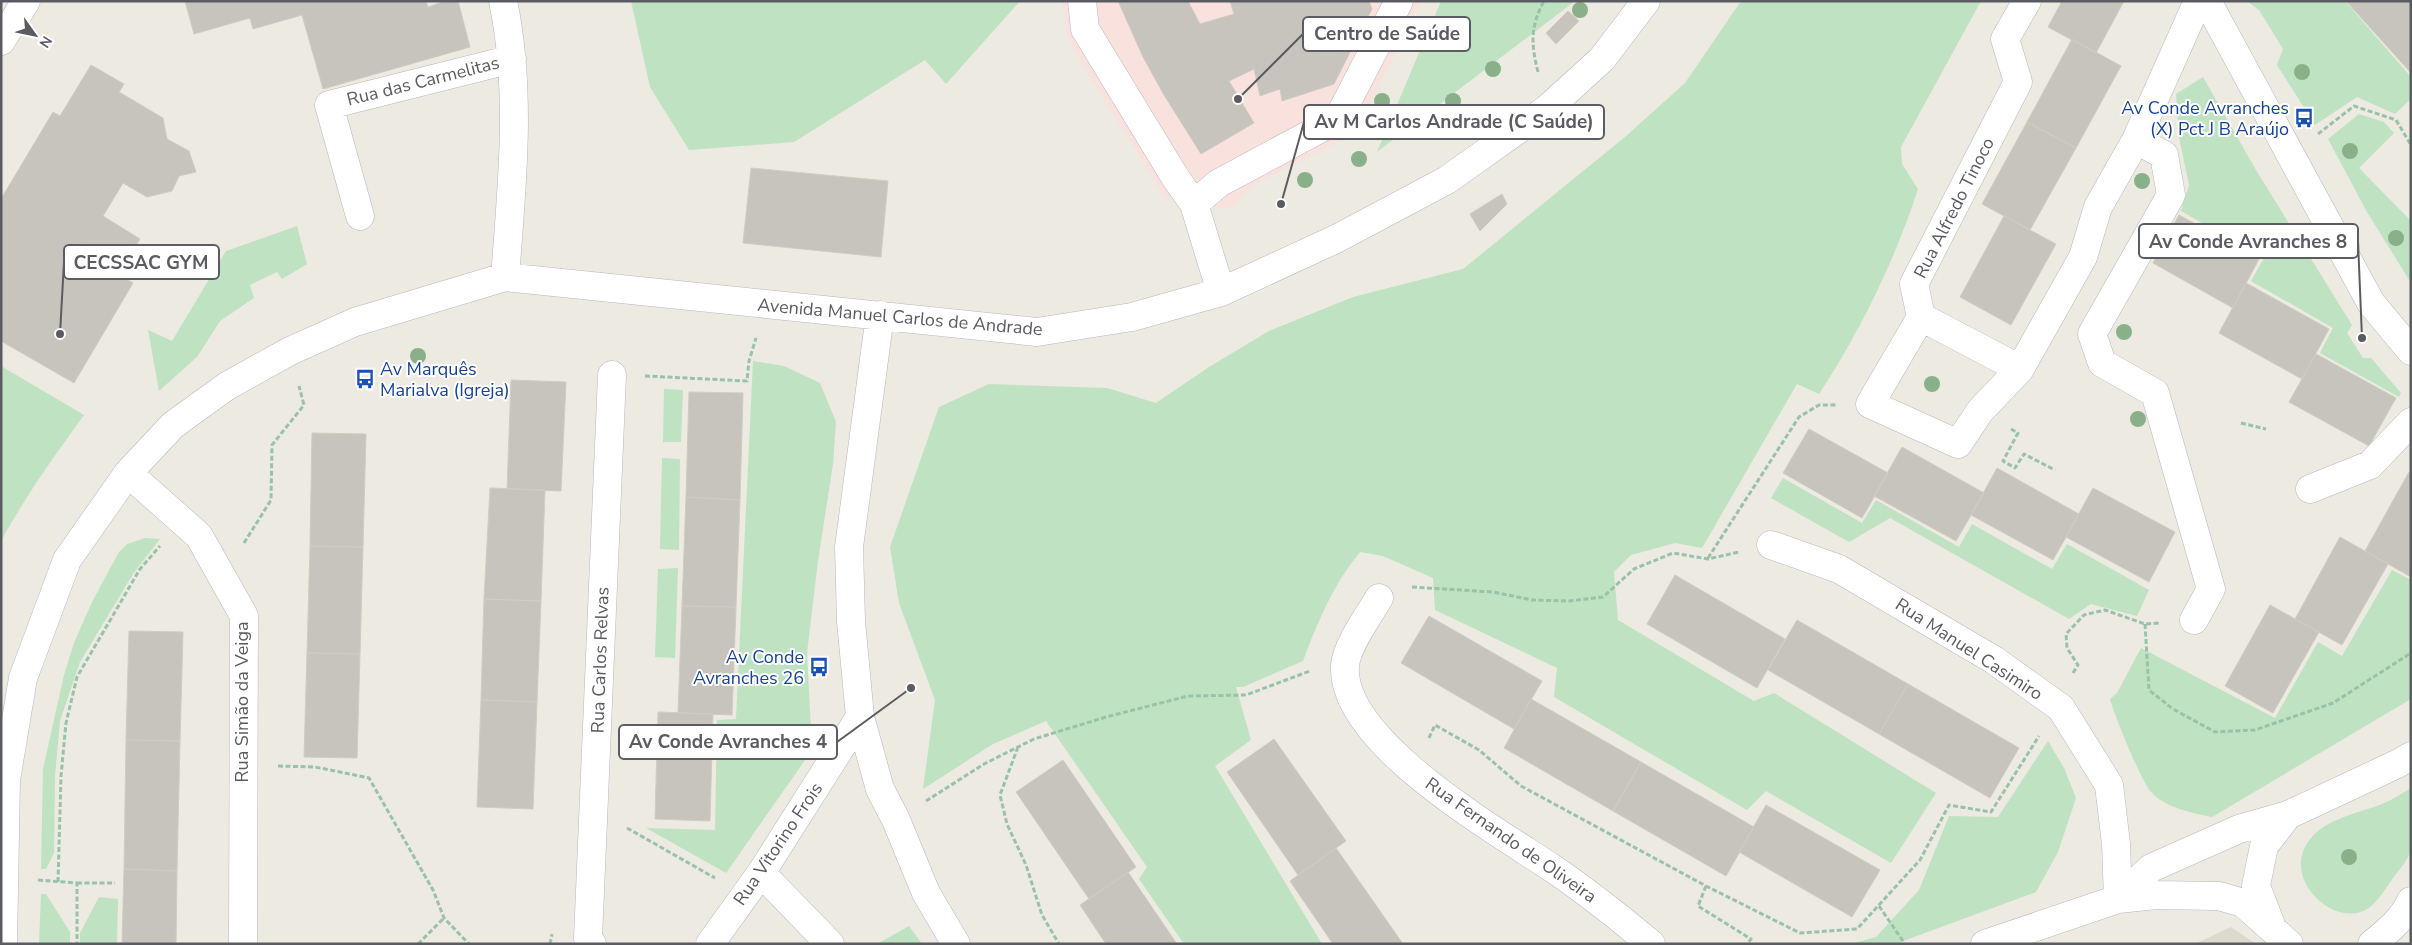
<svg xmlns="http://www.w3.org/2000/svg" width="2412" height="945" viewBox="0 0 2412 945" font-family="'Nunito Sans',sans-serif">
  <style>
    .education { fill: #dcd9cf }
    .medical { fill: #f9e2dd }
    .green { fill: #bfe2c2 }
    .building { fill: #c7c4be; stroke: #d0ccc0 }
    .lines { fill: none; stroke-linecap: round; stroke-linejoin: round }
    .minor-casing { stroke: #b7b8bd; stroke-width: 29 }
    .path { stroke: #99c2a8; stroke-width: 3; stroke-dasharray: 5 2.5; stroke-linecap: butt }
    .minor { stroke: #fff; stroke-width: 28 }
    .tree { fill: #8ab08a }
    .labels { text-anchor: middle; stroke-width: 4; stroke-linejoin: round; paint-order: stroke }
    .street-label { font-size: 18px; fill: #5a5c61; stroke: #fff }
    .transit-label { font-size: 18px; fill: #164399; stroke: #fff; text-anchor: end }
    .leader { fill: none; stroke: #5a5c61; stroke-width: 2 }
    .callout-dot { fill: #5a5c61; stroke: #fff; stroke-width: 2 }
    .callout { fill: #fff; stroke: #5a5c61; stroke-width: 2 }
    .callout-label { font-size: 19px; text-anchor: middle; font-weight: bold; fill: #5a5c61 }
  </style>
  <rect width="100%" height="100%" fill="#eceae1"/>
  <path class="education" d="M2231 927 2256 944H2195Z"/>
  <path class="medical" d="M1062 1H1421L1355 134 1253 185 1231 209 1164 199 1148 169 1082 65 1067 35Z"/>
  <path class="green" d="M631 1H1020L946 84 925 60 794 142 689 150 650 87Z
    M1441 1H1575L1377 152Z
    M1741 1H1981L1901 147 1902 164 1918 189C1895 260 1861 330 1819 394L1797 384 1702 548 1675 543 1631 555 1614 572 1618 620 1754 701 1774 693 1936 793 1891 863 1766 791 1747 810 1554 697 1557 668 1435 610 1433 578 1383 556 1360 552C1333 585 1318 621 1303 661L1243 687H1236L1251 740 1215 766 1322 944H1184L1139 879 1147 867 1046 721 993 744 923 789 935 700 899 603 890 547 939 407 989 384 1107 388 1156 403 1209 367 1269 331 1353 297 1463 269 1625 137 1685 83Z
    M2247 1H2345L2411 77V99L2395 114 2357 97 2315 125 2277 65 2283 49 2259 10Z
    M2203 77 2256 170 2352 325 2347 333 2363 358H2371L2401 393 2399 397 2320 353 2333 328 2251 281 2264 258 2181 211 2189 185 2179 137 2176 94Z
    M2359 114 2384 122 2394 133 2359 168 2411 221V283L2367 212 2328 139Z
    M297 226 307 264 282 279 277 272 250 285 254 298 220 321 197 357 159 391 148 330 172 341 226 251Z
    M753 361 784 366 820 383 836 422 833 464 818 561 807 653 812 750 726 873 646 828 715 830 717 720 736 719Z
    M1 366 84 415C54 456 25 497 1 541Z
    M664 389 683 390 681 442H663Z
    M662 458 680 459 679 550 660 549Z
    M1783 478 1862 523 1876 500 1959 547 1972 524 2052 569 2067 544 2149 590 2137 616 2091 604 2069 619 1890 518 1849 542 1771 498Z
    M145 538 160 539 133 574 80 662 60 721 55 776 54 853 46 869H41L43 769 64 675 74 643 92 602 119 552 127 544Z
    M678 568 675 658 655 657 658 569Z
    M2392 570 2411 580V699L2212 817C2192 813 2167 808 2152 793 2142 784 2114 714 2110 699L2117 693 2141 648 2275 718 2318 642 2342 656Z
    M2048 741 2064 768 2076 798 2058 852 2036 892 1895 944H1851L1876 937 1919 890 1949 816 1998 817Z
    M2411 788C2411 802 2412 842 2410 852 2407 862 2397 872 2391 881 2385 889 2378 901 2370 907 2335 934 2270 871 2318 831 2337 816 2363 812 2384 803 2394 799 2402 793 2411 788Z
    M41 894H46L70 932V944H39Z
    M99 897 118 899 117 944H80V933Z
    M909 926 922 944H877Z"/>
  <path class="building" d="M185 1H426L428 7 445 1H458L470 47 323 89 302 15 253 29 250 18 194 34Z
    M1118 1H1188L1200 24 1234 14 1230 1H1369L1372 9 1334 84 1282 101 1280 89 1260 96 1254 69 1229 81 1254 123 1201 154 1164 95 1143 57Z
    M2062 1H2124L2096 53 2048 27Z
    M2346 1H2411V73Z
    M1568 11 1579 21 1556 44 1546 33Z
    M2072 39 2121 66 2076 148 2027 122Z
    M91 65 124 84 119 92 163 118 167 139 189 151 196 172 179 176 172 191 147 197 123 183 103 216 140 239 119 274 133 283 74 383 1 341V199L53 112 60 116Z
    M2027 122 2076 148 2030 230 1982 204Z
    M751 168 888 181 881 257 743 243Z
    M1502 194 1507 204 1480 231 1470 214Z
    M2179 215 2259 259 2233 308 2153 263Z
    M2004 216 2056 244 2011 325 1960 297Z
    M2246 283 2329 329 2302 379 2219 333Z
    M2316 354 2396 398 2369 446 2289 402Z
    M511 380 566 382 561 491 507 489Z
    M689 392 743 393 740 500 686 497Z
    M1809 429 1888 473 1862 518 1783 473Z
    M312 433 366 434 363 547 310 546Z
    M1902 447 1984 493 1956 541 1874 496Z
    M1997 468 2079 514 2053 560 1971 515Z
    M2409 472 2411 473V577L2365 551Z
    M490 488 545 490 541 601 484 599Z
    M2093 488 2175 532 2149 582 2066 537Z
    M686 497 740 500 736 607 682 606Z
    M2340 537 2388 564 2342 645 2295 619Z
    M310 546 363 547 360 654 307 653Z
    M1675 575 1785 639 1757 688 1647 624Z
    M484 599 541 601 537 702 481 700Z
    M2270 605 2319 632 2273 713 2225 686Z
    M682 606 736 607 732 715 678 713Z
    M1429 616 1542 681 1514 729 1401 663Z
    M1797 620 1908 684 1879 734 1768 670Z
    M129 631 183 632 180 741 126 740Z
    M307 653 360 654 357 758 304 757Z
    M1908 684 2019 748 1990 798 1879 734Z
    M1531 699 1641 762 1613 811 1504 748Z
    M481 700 537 702 533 809 477 807Z
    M658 712 713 714 710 821 655 819Z
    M1274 739 1346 841 1298 875 1227 772Z
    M126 740 180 741 177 871 124 869Z
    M1063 760 1136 867 1089 899 1016 792Z
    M1641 762 1754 827 1726 876 1613 811Z
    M1766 805 1880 870 1852 917 1739 852Z
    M1336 848 1403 944H1333L1290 881Z
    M124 869 177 871 176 944H122Z
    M1128 872 1177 944H1106L1080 905Z"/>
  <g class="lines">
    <defs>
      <path id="minor" d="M503 1C522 92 512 185 505 277
        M1082 1 1085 29 1175 177 1194 204 1221 292
        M2207 1 2371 303 2411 351
        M1 41 26 1
        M1194 204 1219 183 1338 119 1399 1
        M360 216 329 105 512 59
        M880 315 849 547 851 621 860 717 880 789 896 820 926 893 956 944
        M1921 317 1870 404 1958 444 1980 411 2020 369 2083 257 2098 207 2136 140
        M2020 369 1921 317 1914 284 2018 82 2005 39 2027 1
        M128 473 199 536 244 616 243 944
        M2310 489 2370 465 2411 422
        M1771 545 1839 569 1994 660 2061 708 2109 785 2116 844 2118 899
        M1379 598C1369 615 1347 645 1345 665 1339 741 1497 831 1552 868 1586 891 1619 917 1651 944
        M2194 620 2211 589 2155 393 2102 363 2092 334 2171 195 2164 155 2136 140 2198 1
        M761 873 830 944
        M2118 899 2151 868 2239 829 2288 815
        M2271 925 2256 886 2264 846 2288 815 2399 763 2411 756
        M3 944 6 780 23 678 67 560 128 473 173 425 227 386 290 351 355 322 505 277 1037 332 1132 317 1221 292 1336 239 1447 180 1547 109 1602 59 1646 1
        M592 944 588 938 612 375
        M710 944 761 873 860 717
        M1985 944 2118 899 2156 895 2219 896 2243 903 2289 944
        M2372 944C2388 931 2402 920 2411 901"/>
    </defs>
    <use href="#minor" class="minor-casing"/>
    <path class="path" d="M1538 72C1531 44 1530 27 1544 1
      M2318 134 2354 106 2396 120 2411 145
      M645 376 747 381 749 361 756 338
      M2241 423 2266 429
      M2011 429 2018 433 2003 461 2015 468 2024 454 2055 470
      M244 543 271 500 272 445 304 405 299 386
      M1708 558 1799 417 1819 405H1836
      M1412 587 1493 592 1532 600 1569 601 1603 597 1634 569 1673 553 1708 559 1739 552
      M2145 624 2149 690 2173 709 2215 732 2255 730 2333 703 2411 653
      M2073 673 2078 665 2067 648 2066 634 2084 615 2105 610 2145 624 2160 623
      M1429 738 1435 725 1479 750 1521 786 1706 886 1800 933 1857 929 1920 860 1949 805 1991 812 2039 736
      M1018 747 1000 795 1007 824 1026 865 1042 915 1059 944
      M278 766 315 767 369 778 433 890 444 918 469 944
      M926 801 984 764 1034 739 1106 717 1188 696 1246 695 1310 671
      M627 828 715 878
      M38 880 77 883V944
      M58 882 61 776 66 723 77 677 140 569 160 546
      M77 883H115
      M1706 886 1698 906 1751 939 1747 944
      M1879 906 1905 944
      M418 944 444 918
      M550 944 552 934"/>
    <use href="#minor" class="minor"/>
  </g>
  <g class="tree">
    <circle cx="1580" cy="10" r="8"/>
    <circle cx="1493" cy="69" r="8"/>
    <circle cx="2302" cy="72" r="8"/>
    <circle cx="1382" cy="101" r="8"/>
    <circle cx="1453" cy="101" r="8"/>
    <circle cx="1414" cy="132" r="8"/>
    <circle cx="2350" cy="151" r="8"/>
    <circle cx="1359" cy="159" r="8"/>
    <circle cx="1305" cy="180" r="8"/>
    <circle cx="2142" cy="181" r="8"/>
    <circle cx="2396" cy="238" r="8"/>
    <circle cx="2124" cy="332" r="8"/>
    <circle cx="418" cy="356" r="8"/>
    <circle cx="1932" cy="384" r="8"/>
    <circle cx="2138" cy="419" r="8"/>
    <circle cx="2349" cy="857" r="8"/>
  </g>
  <defs>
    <symbol id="bus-bare" viewBox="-9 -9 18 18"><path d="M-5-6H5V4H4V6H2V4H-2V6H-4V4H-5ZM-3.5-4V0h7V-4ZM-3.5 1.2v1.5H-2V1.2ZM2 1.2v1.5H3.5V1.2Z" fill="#1a4fb4" stroke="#fff" stroke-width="2.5" paint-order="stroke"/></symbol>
  </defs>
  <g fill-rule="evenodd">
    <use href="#bus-bare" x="2290" y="104" width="28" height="28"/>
    <use href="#bus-bare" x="351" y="365" width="28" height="28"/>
    <use href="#bus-bare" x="805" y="653" width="28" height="28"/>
  </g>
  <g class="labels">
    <g class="street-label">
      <text transform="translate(423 81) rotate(-14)" y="6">Rua das Carmelitas</text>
      <text transform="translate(1954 208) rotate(-63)" y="6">Rua Alfredo Tinoco</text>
      <text transform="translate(900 317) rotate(5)" y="6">Avenida Manuel Carlos de Andrade</text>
      <text transform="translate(1969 649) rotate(33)" y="6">Rua Manuel Casimiro</text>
      <text transform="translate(600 660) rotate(-88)" y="6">Rua Carlos Relvas</text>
      <text transform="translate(242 702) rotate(-90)" y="6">Rua Simão da Veiga</text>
      <text transform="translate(1511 840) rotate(35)" y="6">Rua Fernando de Oliveira</text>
      <text transform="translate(778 844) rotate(-56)" y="6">Rua Vitorino Frois</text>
    </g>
    <g class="transit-label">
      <text x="2289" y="114">Av Conde Avranches<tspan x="2289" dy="21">(X) Pct J B Araújo</tspan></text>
      <text x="380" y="375" text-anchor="start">Av Marquês<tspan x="380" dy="21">Marialva (Igreja)</tspan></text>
      <text x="804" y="663">Av Conde<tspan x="804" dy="21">Avranches 26</tspan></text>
    </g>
  </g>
  <path class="leader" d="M1238 99L1303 34M1281 204L1304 122M2362 338L2358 241M60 334L64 262M911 688L837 742"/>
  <g class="callout-dot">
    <circle cx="1238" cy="99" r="5"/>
    <circle cx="1281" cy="204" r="5"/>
    <circle cx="2362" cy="338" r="5"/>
    <circle cx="60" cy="334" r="5"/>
    <circle cx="911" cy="688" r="5"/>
  </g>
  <g class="callout">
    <rect x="1303" y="17" width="167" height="34" rx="5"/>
    <rect x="1304" y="105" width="300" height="34" rx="5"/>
    <rect x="2139" y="224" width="219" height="34" rx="5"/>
    <rect x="64" y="245" width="155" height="34" rx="5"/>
    <rect x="619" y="725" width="218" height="34" rx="5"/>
  </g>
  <g class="callout-label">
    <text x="1387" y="40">Centro de Saúde</text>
    <text x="1454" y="128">Av M Carlos Andrade (C Saúde)</text>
    <text x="2248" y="248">Av Conde Avranches 8</text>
    <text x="141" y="269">CECSSAC GYM</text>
    <text x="728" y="748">Av Conde Avranches 4</text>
  </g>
  <rect width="2412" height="945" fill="none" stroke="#5a5c61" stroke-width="5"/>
  <g transform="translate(35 35) rotate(123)" stroke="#ffffff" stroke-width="4" paint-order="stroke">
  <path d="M0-4L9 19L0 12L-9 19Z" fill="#5a5c61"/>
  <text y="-8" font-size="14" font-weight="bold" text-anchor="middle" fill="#5a5c61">N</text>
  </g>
</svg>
